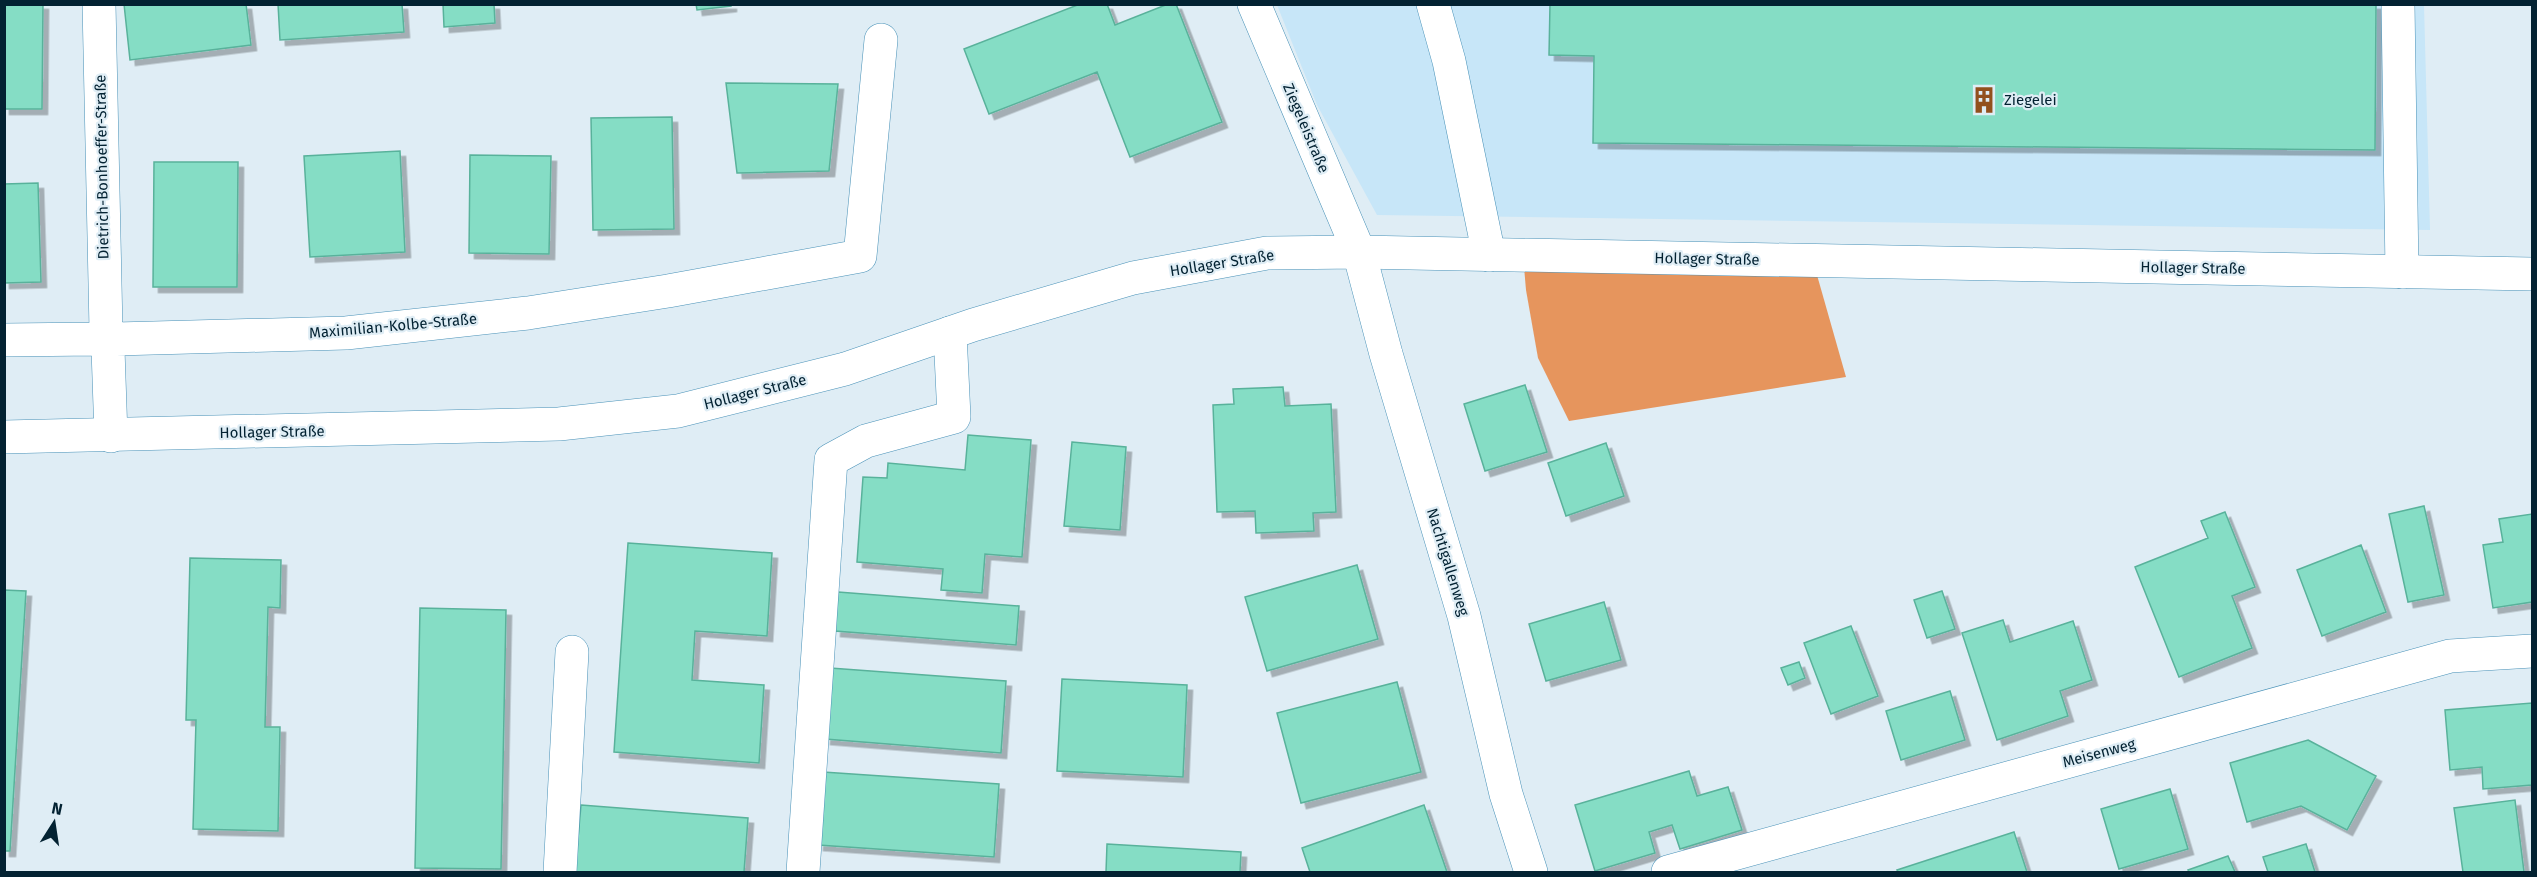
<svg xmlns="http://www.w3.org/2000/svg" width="2537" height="877" viewBox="0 0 2537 877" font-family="'Fira Sans',sans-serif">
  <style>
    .built { fill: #c7e6f8 }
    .forest { fill: #e6955d }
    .building { fill: #85ddc5; stroke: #59b29b; stroke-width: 1.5; filter: url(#shadow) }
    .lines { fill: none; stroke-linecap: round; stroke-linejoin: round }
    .minor-casing { stroke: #4992b8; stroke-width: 34 }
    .major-casing { stroke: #4992b8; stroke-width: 34 }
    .minor { stroke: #fff; stroke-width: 33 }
    .major { stroke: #fff; stroke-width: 33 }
    .labels { text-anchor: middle; stroke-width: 4.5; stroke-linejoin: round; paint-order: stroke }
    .poi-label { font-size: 15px; fill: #032232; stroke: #dfedf5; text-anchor: start }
    .street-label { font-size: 15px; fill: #032232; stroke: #dfedf5 }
  </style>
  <defs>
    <filter id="shadow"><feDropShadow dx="5.5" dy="5.5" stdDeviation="0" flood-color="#0004"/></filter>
  </defs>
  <rect width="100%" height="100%" fill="#dfedf5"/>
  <path class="built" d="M1277 5H2424L2430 230 1377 215 1317 105Z"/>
  <path class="forest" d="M1523 255 1813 261 1846 377 1569 421 1538 358 1526 290Z"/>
  <path class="building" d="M4 4H43L42 109H4Z
    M124 4H246L251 45 130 60Z
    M278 4H402L404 32 280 40Z
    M443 4H494L495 23 444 27Z
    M696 4H731V6L697 10Z
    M1080 4H1107L1115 25 1168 4H1176L1222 122 1130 157 1097 72 989 114 964 49Z
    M1550 4H2376L2375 150 1593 143 1594 56 1549 55Z
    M726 83 838 84 829 171 737 173Z
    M672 117 674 229 593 230 591 118Z
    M400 151 405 252 310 257 304 156Z
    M470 155 551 156 549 254 469 253Z
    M154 162H238L237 287H153Z
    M38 183 41 282 4 283V184Z
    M1525 385 1547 452 1485 471 1464 404Z
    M1283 387 1285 406 1331 404 1336 512 1313 513 1314 531 1256 533 1255 511 1217 512 1213 405 1234 404 1233 389Z
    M968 435 1031 440 1022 557 985 554 982 593 941 590 943 569 857 562 863 477 887 478 888 463 965 470Z
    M1072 442 1126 447 1120 530 1064 526Z
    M1606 443 1624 496 1566 516 1548 463Z
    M2424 506 2444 595 2408 602 2389 514Z
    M2225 512 2255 587 2232 596 2252 648 2179 677 2135 567 2208 538 2201 521Z
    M2532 514V602L2493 608 2483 545 2503 542 2499 519Z
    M628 543 772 553 767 636 695 631 692 680 764 685 759 763 614 752Z
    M2361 545 2386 612 2322 636 2297 570Z
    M190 558 281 560 280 608 268 607 265 727H280L278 831 193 829 196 720H186Z
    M1357 565 1378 639 1267 671 1245 597Z
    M4 590 26 591 10 851H4Z
    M1942 591 1955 629 1927 638 1914 600Z
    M838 592 1019 606 1016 645 835 631Z
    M1604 602 1621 660 1546 681 1529 624Z
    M420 608 506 610 501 869 415 868Z
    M2003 620 2010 642 2073 621 2092 680 2060 691 2068 716 1997 740 1962 633Z
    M1851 626 1878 696 1831 714 1804 643Z
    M1799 662 1805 678 1788 685 1781 668Z
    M830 668 1006 681 1001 753 825 739Z
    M1062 679 1187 685 1183 777 1057 771Z
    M1397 682 1421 772 1301 803 1277 713Z
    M1950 691 1965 740 1901 760 1886 711Z
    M2532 703V785L2483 789 2482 767 2450 770 2445 710Z
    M2308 740 2376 776 2347 830 2301 806 2247 822 2230 763Z
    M1689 771 1697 796 1728 787 1742 830 1680 849 1672 825 1649 832 1655 853 1595 871 1575 805Z
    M823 772 999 784 994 857 818 845Z
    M2170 789 2188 849 2119 869 2101 809Z
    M2515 800 2524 872H2463L2454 808Z
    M581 805 748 818 744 872H575Z
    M1424 805 1447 872H1310L1302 848Z
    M2014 832 2027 872H1898L1897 870Z
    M1107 844 1241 852 1240 872H1106Z
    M2306 844 2315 872H2268L2263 857Z
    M2228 856 2235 872H2189L2188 870Z"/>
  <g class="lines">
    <defs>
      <path id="minor" d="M99 4 106 330
        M1254 4 1359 252 1386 354 1464 616 1506 794 1531 872
        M1433 4 1449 61 1489 255
        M2398 4 2402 272
        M116 339 346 333 528 313 668 291 860 256 881 40
        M4 340 97 339
        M108 349 111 436
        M560 872 572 652
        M803 872 831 460 866 441 954 417 950 333
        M1668 872 2450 656 2532 651"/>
      <path id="major" d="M4 437 559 424 678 411 845 369 973 325 1133 278 1267 253 1359 252 2532 274"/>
    </defs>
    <use href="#minor" class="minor-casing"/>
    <use href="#major" class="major-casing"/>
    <use href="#minor" class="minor"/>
    <use href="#major" class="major"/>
  </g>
  <defs>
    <symbol id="building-bare" viewBox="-9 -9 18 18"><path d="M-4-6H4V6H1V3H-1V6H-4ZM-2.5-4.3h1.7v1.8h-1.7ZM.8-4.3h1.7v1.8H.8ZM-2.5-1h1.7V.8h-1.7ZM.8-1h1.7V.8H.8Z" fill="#92501d" stroke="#dfedf5" stroke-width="2.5" paint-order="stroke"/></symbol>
  </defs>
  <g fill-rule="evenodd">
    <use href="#building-bare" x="1965" y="81" width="38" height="38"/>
  </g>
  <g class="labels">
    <g class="poi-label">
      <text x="2004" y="105">Ziegelei</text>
    </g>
    <g class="street-label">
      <text transform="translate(1306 128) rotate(67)" y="5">Ziegeleistraße</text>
      <text transform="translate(102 167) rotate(-91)" y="5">Dietrich-Bonhoeffer-Straße</text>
      <text transform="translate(1707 259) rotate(1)" y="5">Hollager Straße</text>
      <text transform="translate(1222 263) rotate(-9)" y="5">Hollager Straße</text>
      <text transform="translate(2193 268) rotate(1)" y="5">Hollager Straße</text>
      <text transform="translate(393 326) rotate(-5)" y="5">Maximilian-Kolbe-Straße</text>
      <text transform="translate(755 392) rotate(-14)" y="5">Hollager Straße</text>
      <text transform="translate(272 432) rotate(-1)" y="5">Hollager Straße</text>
      <text transform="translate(1448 562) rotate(73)" y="5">Nachtigallenweg</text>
      <text transform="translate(2099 753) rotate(-15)" y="5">Meisenweg</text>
    </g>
  </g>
  <rect width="2537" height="877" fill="none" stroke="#032232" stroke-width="12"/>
  <g transform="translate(54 823) rotate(12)" stroke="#dfedf5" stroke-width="4.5" paint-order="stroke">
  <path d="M0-4.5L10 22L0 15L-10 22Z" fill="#032232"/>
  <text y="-9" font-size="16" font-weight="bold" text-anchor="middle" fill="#032232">N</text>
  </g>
</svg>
